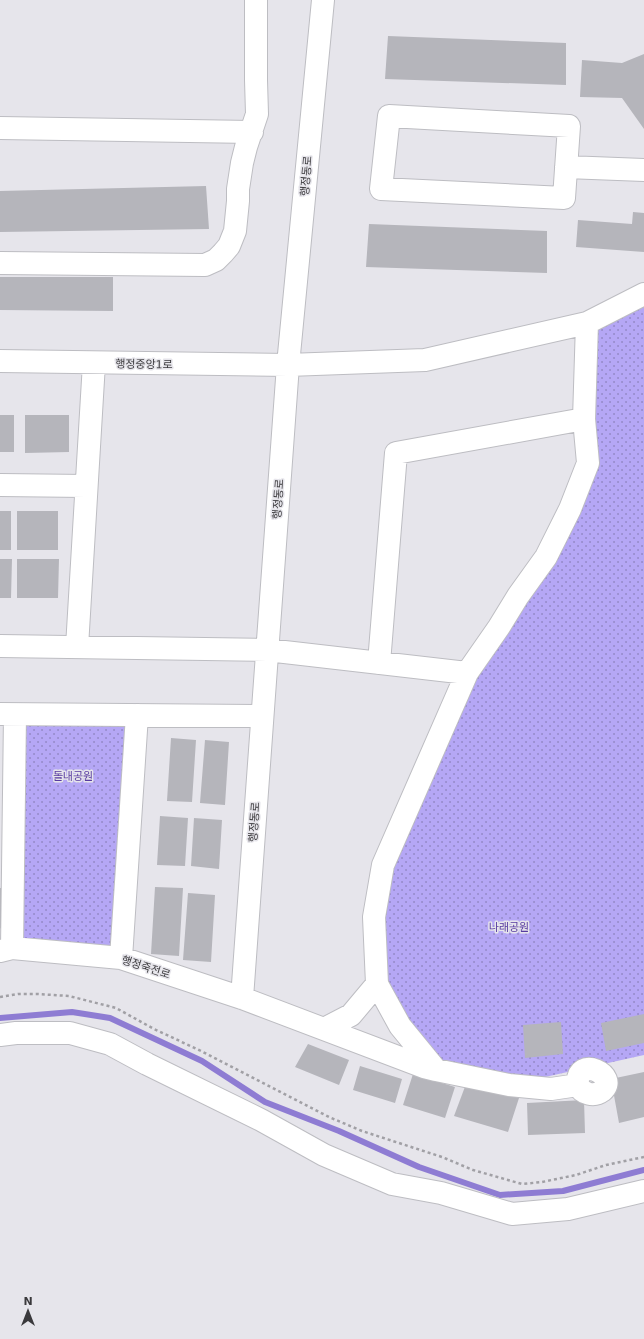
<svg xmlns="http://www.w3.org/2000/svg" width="644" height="1339" viewBox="0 0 644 1339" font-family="'DejaVu Sans','Noto Sans KR',sans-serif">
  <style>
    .park { fill: url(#park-dots) }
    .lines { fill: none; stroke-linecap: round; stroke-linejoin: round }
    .stream { stroke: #8e7cd3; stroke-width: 6 }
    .building { fill: #b5b5bb }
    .minor-casing { stroke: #bdbdc2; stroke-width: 24 }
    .path { stroke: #a1a0a5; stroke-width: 2.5; stroke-dasharray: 3 3; stroke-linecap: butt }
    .minor { stroke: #fff; stroke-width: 22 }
    .labels { text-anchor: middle; stroke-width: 3; stroke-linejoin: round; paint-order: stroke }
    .street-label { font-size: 11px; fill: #3a393c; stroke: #e6e5eb }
    .park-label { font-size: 11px; fill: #573aa0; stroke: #e6e5eb }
  </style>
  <defs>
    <pattern id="park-dots" width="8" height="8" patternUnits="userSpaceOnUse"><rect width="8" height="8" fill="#b5a7f5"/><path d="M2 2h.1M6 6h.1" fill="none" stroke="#9489c8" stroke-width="1.8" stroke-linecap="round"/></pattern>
  </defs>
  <rect width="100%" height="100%" fill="#e6e5eb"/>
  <path class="park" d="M644 294V1055L509 1085 436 1070 377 984 374 917 467 673 588 463 587 323Z
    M15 715H137L121 958 12 948Z"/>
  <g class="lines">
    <path class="stream" d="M0 1018 72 1012 110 1018 202 1061 265 1102 339 1131 419 1167 500 1195 563 1191 644 1170"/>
  </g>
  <path class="building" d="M388 36 566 43V85L385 79Z
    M644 54V129L622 98 580 97 582 60 622 63Z
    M206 186 209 229 0 232V191Z
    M633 212 644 213V252L576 247 578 220 632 224Z
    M369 224 547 231V273L366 267Z
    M0 277H113V311L0 310Z
    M0 415H14V452H0Z
    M25 415H69V452L25 453Z
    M0 511H11V550H0Z
    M17 511H58V550H17Z
    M0 559H12L11 598H0Z
    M17 559H59L58 598H17Z
    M171 738 196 740 192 802 167 801Z
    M205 740 229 742 225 805 200 803Z
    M160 816 188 818 185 866 157 865Z
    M194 818 222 820 219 869 191 866Z
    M155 887 183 888 179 956 151 954Z
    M0 888H2V926L0 929Z
    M188 893 215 895 211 962 183 960Z
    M644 1014V1043L606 1051 601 1023Z
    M561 1022 563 1054 525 1058 523 1025Z
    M308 1044 349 1060 339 1085 295 1067Z
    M360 1066 402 1079 395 1103 353 1090Z
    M644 1072V1117L619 1123 611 1079Z
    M413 1074 455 1087 445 1118 403 1105Z
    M466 1084 519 1098 508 1132 454 1116Z
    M584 1100 585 1133 528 1135 527 1103Z"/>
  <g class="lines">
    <defs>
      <path id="minor" d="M389 116 569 126 564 198 381 189Z
        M0 128 252 132
        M566 167 644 170
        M0 263 205 265 216 260 223 253 229 246 235 231 238 201V189L242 163 246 147 257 114 256 80V0
        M0 361 288 365 425 360 587 323 644 294
        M0 485 86 486
        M0 646 267 650 467 673
        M77 647 94 363
        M379 663 396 453 584 419
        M0 714 262 716
        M12 948 15 715
        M0 951 12 948 121 958 242 998 424 1067 436 1070 509 1085 551 1089 578 1085C582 1094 594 1097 602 1091 621 1076 575 1053 578 1085
        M121 958 137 715
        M377 984 400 1026 436 1070
        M242 998 288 365 323 0
        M324 1029 351 1015 377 984 374 917 383 865 467 673 499 627 518 596 546 557 570 509 588 463 584 419 587 323
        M0 1035 16 1033H70L110 1044 147 1064 261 1120 324 1155 392 1184 441 1193 512 1214 568 1209 644 1191"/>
    </defs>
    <use href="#minor" class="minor-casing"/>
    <path class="path" d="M0 997 18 994H38L69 996 116 1008 154 1029 199 1050 329 1117 362 1131 442 1157 473 1170 522 1184 542 1182 576 1175 606 1165 644 1157"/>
    <use href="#minor" class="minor"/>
  </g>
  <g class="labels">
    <g class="street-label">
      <text transform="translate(306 176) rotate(-85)" y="4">행정동로</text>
      <text transform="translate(144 364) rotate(1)" y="4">행정중앙1로</text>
      <text transform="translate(278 499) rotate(-86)" y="4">행정동로</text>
      <text transform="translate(254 822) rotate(-86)" y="4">행정동로</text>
      <text transform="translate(146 967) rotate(18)" y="4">행정죽전로</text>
    </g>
    <g class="park-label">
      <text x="73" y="780">돌내공원</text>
      <text x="509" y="931">나래공원</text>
    </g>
  </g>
  <g transform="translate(28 1311)" stroke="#e6e5eb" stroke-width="3" paint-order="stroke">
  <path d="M0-3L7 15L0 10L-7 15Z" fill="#3a393c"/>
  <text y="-6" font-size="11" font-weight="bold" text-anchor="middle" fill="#3a393c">N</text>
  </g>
</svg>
